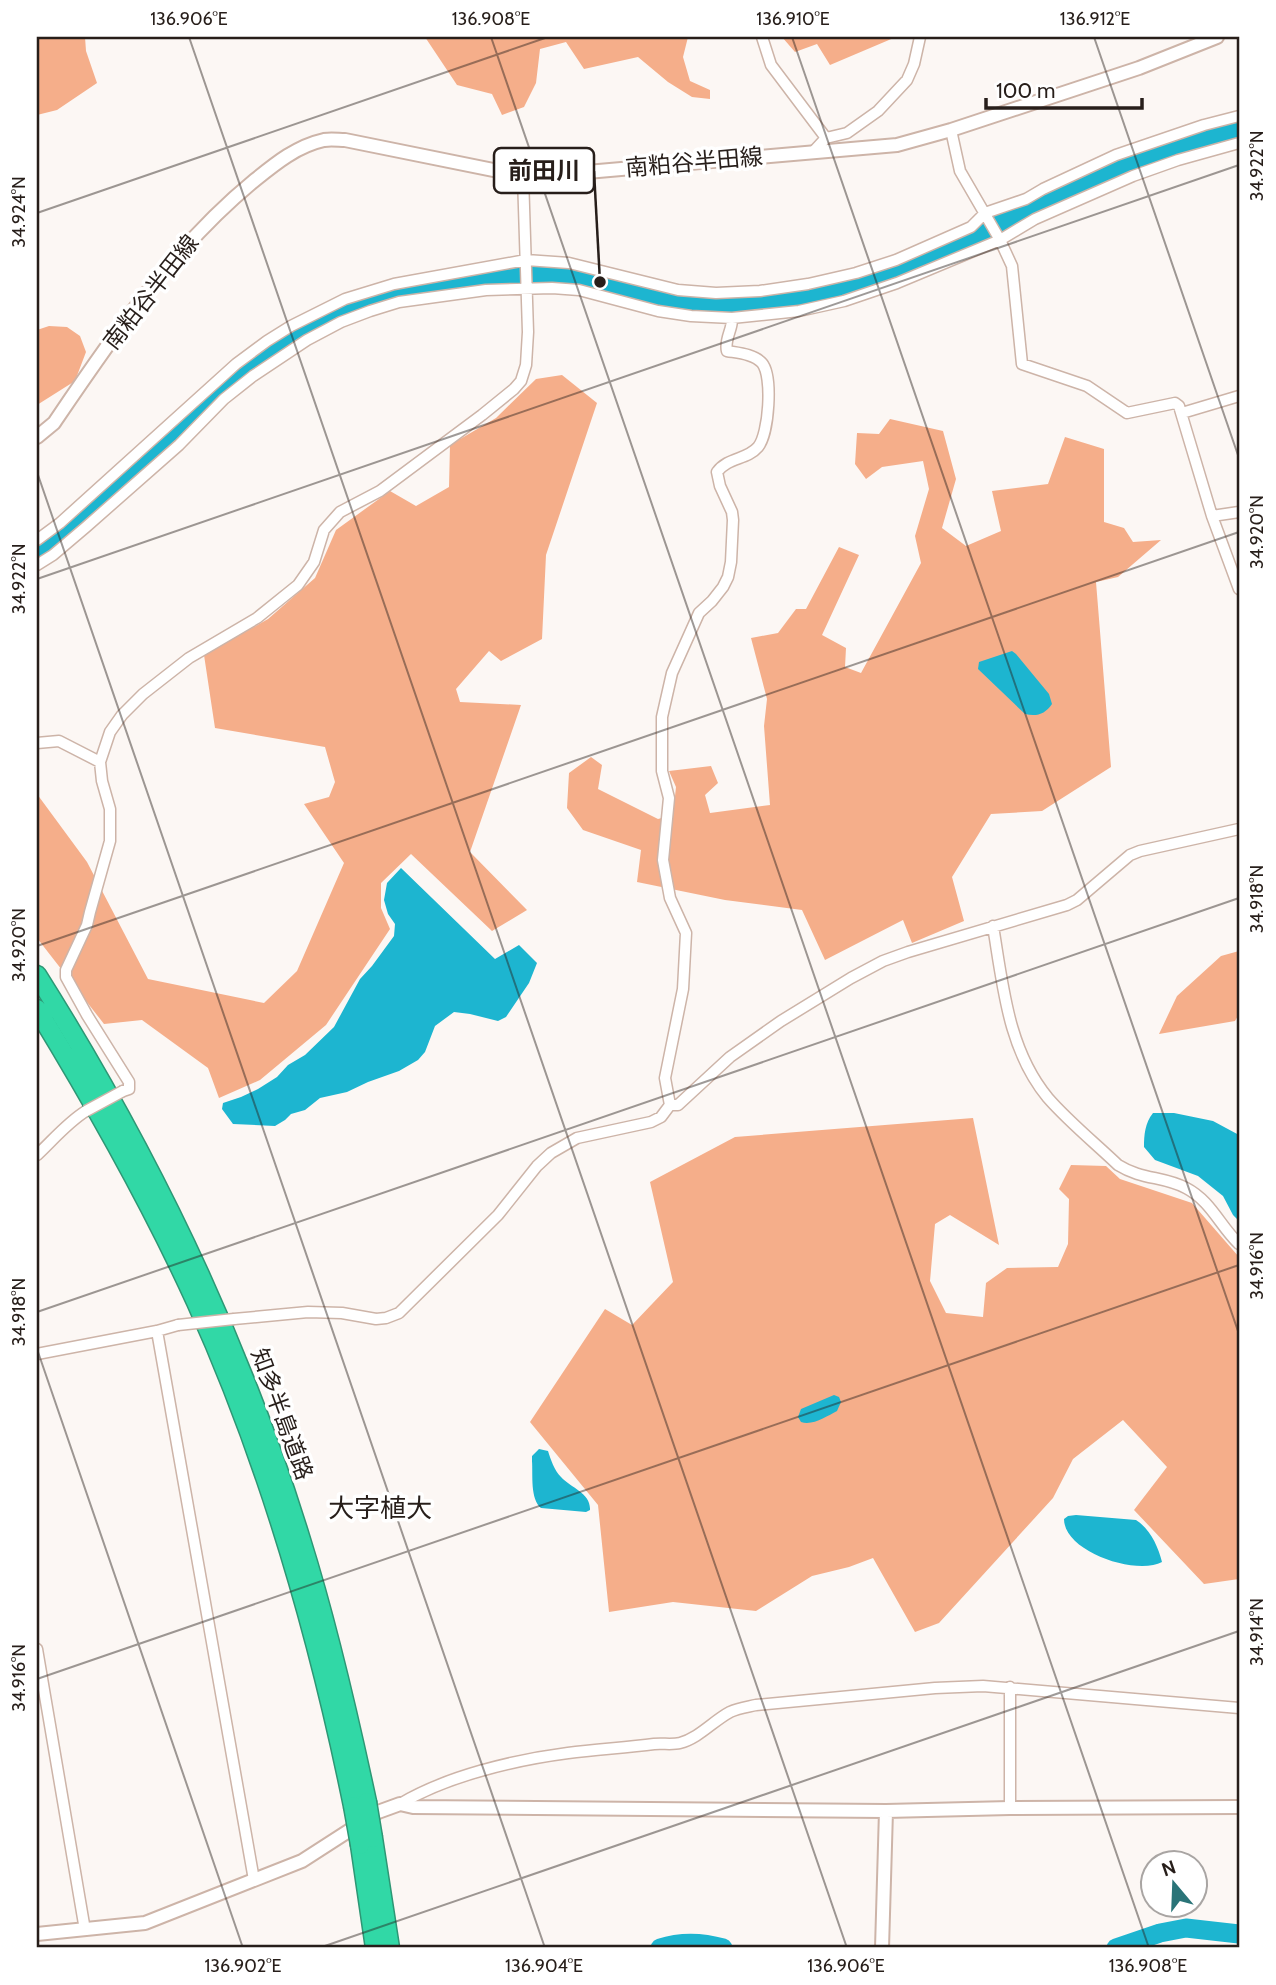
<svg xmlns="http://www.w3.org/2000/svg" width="1276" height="1985" viewBox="0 0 1276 1985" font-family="Cabin,'Noto Sans JP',sans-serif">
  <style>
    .forest { fill: #f5ae8a }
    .water { fill: #1db5d0 }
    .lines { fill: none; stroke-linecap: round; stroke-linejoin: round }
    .river { stroke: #1db5d0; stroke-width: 19 }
    .street-casing { stroke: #cdb4a8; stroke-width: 13 }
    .secondary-casing { stroke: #cdb4a8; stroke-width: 16 }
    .highway-casing { stroke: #2e9775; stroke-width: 21 }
    .street { stroke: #fff; stroke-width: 10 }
    .secondary { stroke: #fff; stroke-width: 12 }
    .highway { stroke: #31d8a6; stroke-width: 18 }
    .street-bridge-casing { stroke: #cdb4a8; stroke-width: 13; stroke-linecap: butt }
    .highway-bridge-casing { stroke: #2e9775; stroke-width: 21; stroke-linecap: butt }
    .street-bridge { stroke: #fff; stroke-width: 10 }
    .highway-bridge { stroke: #31d8a6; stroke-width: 18 }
    .ticks { fill: none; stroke: #271e1a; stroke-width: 2; stroke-opacity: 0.45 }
    .labels { text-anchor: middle; stroke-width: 7; stroke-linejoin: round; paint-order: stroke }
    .street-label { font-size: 23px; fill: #271e1a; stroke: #fff }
    .quarter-label { font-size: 26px; fill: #271e1a; stroke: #fff }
    .leader { fill: none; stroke: #271e1a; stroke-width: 2.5 }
    .callout-dot { fill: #271e1a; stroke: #fff; stroke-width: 2.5 }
    .callout { fill: #fff; stroke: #271e1a; stroke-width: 2.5 }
    .callout-label { font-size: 24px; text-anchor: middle; font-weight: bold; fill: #271e1a }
    .neatline { fill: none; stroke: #271e1a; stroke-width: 2.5 }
    .ticks-label { font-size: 18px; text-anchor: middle; fill: #271e1a }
  </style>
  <rect width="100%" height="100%" fill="#fcf7f4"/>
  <path class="forest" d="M37 37H85L86 51 97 83 57 110 37 115Z
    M425 37H688L683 57 690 81 710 90V99L692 97 668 82 638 57 584 69 566 42 540 49 536 83 524 107 502 115 492 94 457 85Z
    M782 37H896L830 65 817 44 795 52Z
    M49 326 67 327 80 336 86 352 75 381 37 405V330Z
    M562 375 597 403 546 555 542 639 501 661 489 651 456 689 460 702 521 705 470 852 527 910 492 931 411 854 381 883V908L390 929 326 1025 260 1080 219 1098 208 1068 142 1020 104 1024 37 938V794L87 862 148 979 264 1003 297 971 344 863 304 804 329 797 335 782 325 747 215 728 204 655 268 619 315 578 336 530 390 491 416 506 449 487 450 445 496 418 536 379Z
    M890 419 943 431 956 479 942 528 966 546 1001 531 992 491 1048 484 1065 437 1104 449V522L1124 528 1133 542 1161 540 1118 577 1096 582 1111 767 1042 811 991 814 952 877 964 921 912 943 903 920 825 960 802 910 725 900 637 882 641 850 583 830 567 808 569 773 591 757 602 765 598 789 658 819 673 815 676 787 669 771 711 766 718 783 705 795 710 813 770 805 764 726 767 699 751 638 778 633 796 609H806L839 547 859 555 822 635 846 648 845 667 861 673 921 563 915 536 929 489 923 461 882 467 866 479 855 464 857 433 879 434Z
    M1239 951V1014L1235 1021 1159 1034 1177 996 1221 956Z
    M973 1118 999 1245 950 1215 935 1224 930 1281 946 1313 983 1317 986 1283 1007 1268 1058 1267 1068 1244 1069 1199 1059 1189 1071 1165 1106 1166 1120 1179 1192 1203 1239 1257V1579L1204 1584 1134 1510 1167 1467 1123 1420 1073 1459 1053 1498 939 1623 915 1632 873 1558 849 1567 812 1576 756 1611 673 1602 609 1612 598 1505 530 1422 605 1309 632 1325 673 1282 650 1182 735 1137Z"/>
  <path class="water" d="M1012 651 1016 654 1049 694 1052 704C1045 714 1037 717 1025 714L978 669 979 662Z
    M401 868 495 959 519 945 537 963 529 983 506 1017 498 1021 470 1014 454 1012 435 1026 425 1052 418 1060 399 1071 368 1082 347 1092 320 1098 305 1110 291 1114 285 1120 275 1126 233 1124 222 1109 223 1103 241 1097 258 1089 277 1077 288 1065 305 1055 334 1027 360 979 372 966 394 936 395 924 388 914 384 900 387 883Z
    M1153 1113H1174L1213 1121 1239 1135V1221L1233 1215 1223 1196 1198 1176 1155 1160 1144 1147C1144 1135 1145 1123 1153 1113Z
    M834 1395 839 1397 841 1402 837 1411C827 1416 813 1426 801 1422L798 1417 801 1409Z
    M539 1449 548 1451C551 1460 554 1470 561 1477 571 1488 591 1493 590 1510L586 1512 541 1508C530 1499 533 1475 532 1461V1456Z
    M1076 1515 1136 1520C1150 1529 1158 1546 1162 1562 1137 1576 1064 1552 1064 1519L1068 1516Z"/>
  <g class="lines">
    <path class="river" d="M37 553C59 538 79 519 99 502 135 469 171 436 207 402 305 309 408 278 541 276 594 276 641 297 692 305 738 313 798 299 843 288 883 278 926 263 962 244 982 233 1001 221 1021 211 1087 179 1167 143 1239 130
      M660 1948C682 1941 702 1942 723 1948
      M1116 1948 1160 1933 1186 1928 1239 1934"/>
    <defs>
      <path id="street" d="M762 37 771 65 826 138 814 151
        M951 130 960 171 1000 240 1012 266 1022 364 1087 386 1127 413 1175 403 1179 406 1212 516 1239 589
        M826 138 847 133 878 111 907 80 914 64 920 37
        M732 318C733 329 724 339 727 351 738 353 754 354 762 363 773 376 769 434 758 447 747 460 728 457 717 472L720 486 732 512 733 520 731 562 728 577 723 587 712 601 699 613 672 673 662 717V771L669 798 663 860 670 898 686 933 683 989 665 1078 670 1105H678L730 1057 781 1021 851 978 883 961 908 952 1067 905 1077 900 1130 855 1140 851 1239 829
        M1182 413 1239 396
        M1212 516 1239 512
        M37 540 60 523 236 364 267 341 291 326 345 299 394 284 526 260 569 263 678 290 716 293 760 291 808 284 856 273 896 260 971 227 985 213 1026 199 1043 189 1116 155 1204 125 1239 116
        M37 565 53 555 86 527 179 445 224 399 253 376 307 340 341 322 370 311 399 302 486 290 552 288 579 290 658 311 691 316 732 318 799 311 844 301 897 283 1000 240 1035 219 1133 176 1178 160 1239 143
        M37 743 59 741 100 762
        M993 926C1003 986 1008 1050 1048 1098 1069 1122 1095 1143 1118 1165 1142 1180 1163 1176 1186 1188 1211 1201 1220 1226 1239 1244
        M123 1091 129 1089V1082L87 1015 66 977V970L87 925 90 912 110 841V809L102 781 100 762 110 732 122 715 143 694 189 658 257 618 298 585 314 562 324 530 340 512 380 491 482 415 514 389 521 381 526 365 528 332 523 176
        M37 1155C53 1140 68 1122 86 1111
        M234 1319 308 1312 342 1313 376 1319 386 1318 399 1313 498 1215 537 1166 551 1153 577 1138 651 1122 661 1117 670 1105
        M157 1331 254 1880
        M37 1354 157 1331 178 1325
        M37 1649 85 1930
        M400 1804C447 1776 514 1760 568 1753 596 1749 625 1748 654 1744 662 1743 672 1745 680 1743 699 1738 713 1721 730 1712 738 1708 747 1707 756 1705L935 1688 983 1686 1239 1708
        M1010 1808V1687"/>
      <path id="secondary" d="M37 437 54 423C113 336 173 247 255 180 276 163 297 146 324 140 331 139 339 140 345 140L523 176 587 172 897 145 951 130 1139 68 1217 37
        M37 1934 145 1923 302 1861 378 1812 400 1804 413 1807 886 1811 1010 1808 1239 1807
        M882 1948 886 1811"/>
      <path id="highway" d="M37 975C148 1151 240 1341 301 1540 328 1626 348 1713 367 1802
        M37 1009C95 1104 150 1201 196 1302 269 1463 318 1634 353 1806
        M373 1838 390 1948
        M360 1845 375 1948"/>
    </defs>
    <use href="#street" class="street-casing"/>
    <use href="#secondary" class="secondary-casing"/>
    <use href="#highway" class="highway-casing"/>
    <use href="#street" class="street"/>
    <use href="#secondary" class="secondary"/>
    <use href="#highway" class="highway"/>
    <defs>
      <path id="street-bridge" d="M86 1111 123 1091
        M178 1325 234 1319"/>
      <path id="highway-bridge" d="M367 1802 373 1838
        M353 1806 360 1845"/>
    </defs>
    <use href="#street-bridge" class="street-bridge-casing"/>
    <use href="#highway-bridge" class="highway-bridge-casing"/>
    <use href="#street-bridge" class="street-bridge"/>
    <use href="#highway-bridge" class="highway-bridge"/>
  </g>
  <path class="ticks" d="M189 37 847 1948M491 37 1149 1948M792 37 1239 1334M1094 37 1239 458M37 213 548 37M37 472 545 1948M37 579 1239 165M37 946 1239 532M37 1312 1239 898M37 1349 243 1948M37 1679 1239 1265M319 1948 1239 1631"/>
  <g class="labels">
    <g class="street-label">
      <text transform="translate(694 162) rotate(-5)" y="8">南粕谷半田線</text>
      <text transform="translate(151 292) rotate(-52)" y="8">南粕谷半田線</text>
      <text transform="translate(282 1414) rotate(70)" y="8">知多半島道路</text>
    </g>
    <g class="quarter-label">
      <text x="380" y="1517">大字植大</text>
    </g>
  </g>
  <path class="leader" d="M600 282L594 171"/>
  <circle class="callout-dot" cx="600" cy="282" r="7"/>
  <rect class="callout" x="494" y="148" width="100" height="45" rx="7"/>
  <g class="callout-label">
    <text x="544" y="179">前田川</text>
  </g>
  <rect width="1276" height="1985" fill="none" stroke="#ffffff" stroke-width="77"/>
  <g transform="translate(1174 1884) rotate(341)"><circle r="33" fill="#ffffff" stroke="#a9a5a3" stroke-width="2"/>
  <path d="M0-5L12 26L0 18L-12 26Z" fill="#2a7478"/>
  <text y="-10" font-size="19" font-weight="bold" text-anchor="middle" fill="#271e1a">N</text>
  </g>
  <path d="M986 98v10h156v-10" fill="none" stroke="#271e1a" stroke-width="3.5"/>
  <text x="996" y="98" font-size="21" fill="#271e1a" stroke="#ffffff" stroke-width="5" paint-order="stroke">100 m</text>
  <rect x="38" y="38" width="1200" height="1908" class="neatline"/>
  <g class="ticks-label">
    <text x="189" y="25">136.906°E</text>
    <text x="491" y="25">136.908°E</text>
    <text x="793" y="25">136.910°E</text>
    <text x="1095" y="25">136.912°E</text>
    <text transform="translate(1257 166) rotate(-90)" y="6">34.922°N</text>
    <text transform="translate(19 212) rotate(-90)" y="6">34.924°N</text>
    <text transform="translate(1257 532) rotate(-90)" y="6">34.920°N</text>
    <text transform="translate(19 579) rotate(-90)" y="6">34.922°N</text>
    <text transform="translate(1257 899) rotate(-90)" y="6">34.918°N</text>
    <text transform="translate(19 945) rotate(-90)" y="6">34.920°N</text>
    <text transform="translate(1257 1266) rotate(-90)" y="6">34.916°N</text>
    <text transform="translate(19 1312) rotate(-90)" y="6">34.918°N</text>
    <text transform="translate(1257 1632) rotate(-90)" y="6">34.914°N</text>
    <text transform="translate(19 1678) rotate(-90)" y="6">34.916°N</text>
    <text x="243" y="1972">136.902°E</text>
    <text x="544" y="1972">136.904°E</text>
    <text x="846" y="1972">136.906°E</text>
    <text x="1148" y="1972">136.908°E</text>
  </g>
</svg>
